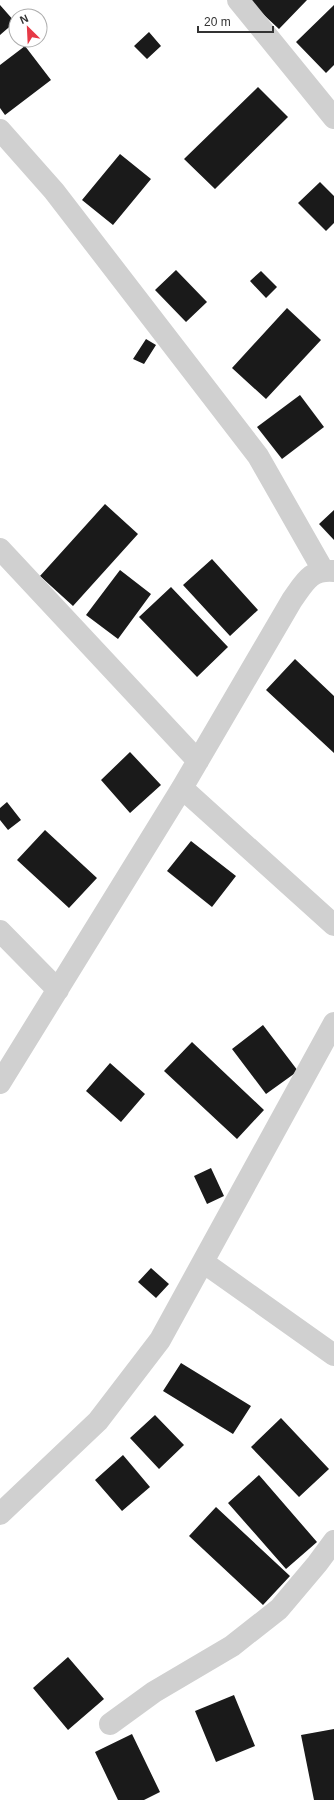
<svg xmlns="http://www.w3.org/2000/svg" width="334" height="1800" viewBox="0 0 334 1800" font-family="Helvetica,sans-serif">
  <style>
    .building { fill: #1a1a1a }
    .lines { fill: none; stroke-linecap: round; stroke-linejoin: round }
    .minor { stroke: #d0d0d0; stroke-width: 22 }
  </style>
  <rect width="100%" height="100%" fill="#fff"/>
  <path class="building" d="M252 0H307L279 29 250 2Z
    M0 5 15 22 0 35Z
    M334 5V65L326 73 296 42Z
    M149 32 161 46 147 59 134 46Z
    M25 46 51 80 5 115 0 108V65Z
    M258 87 288 117 215 189 184 159Z
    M120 154 151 179 113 225 82 200Z
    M320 182 334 196V223L326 231 298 203Z
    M176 270 207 302 186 322 155 290Z
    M261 271 277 287 266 298 250 281Z
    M287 308 321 340 266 399 232 368Z
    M146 339 156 345 144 364 133 359Z
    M300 395 324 427 282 459 257 427Z
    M105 504 138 534 73 606 40 576Z
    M334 510V540L319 524Z
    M212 559 258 610 230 636 183 585Z
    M120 570 151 594 118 639 86 615Z
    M171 587 228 647 197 677 139 617Z
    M295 659 334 696V753L266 690Z
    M130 752 161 785 130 813 101 780Z
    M7 802 21 820 8 830 0 820V808Z
    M45 830 97 878 69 908 17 860Z
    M191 841 236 876 212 907 167 871Z
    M263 1025 298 1071 266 1094 232 1049Z
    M192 1042 264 1110 237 1139 164 1071Z
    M110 1063 145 1094 121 1122 86 1091Z
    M211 1168 224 1196 207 1204 194 1176Z
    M151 1268 169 1284 156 1298 138 1282Z
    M181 1363 251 1406 233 1434 163 1391Z
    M155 1415 184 1445 159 1469 130 1438Z
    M281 1418 329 1469 299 1497 251 1447Z
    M123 1455 150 1487 122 1511 95 1480Z
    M259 1475 317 1542 286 1569 228 1503Z
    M216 1507 290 1576 263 1605 189 1536Z
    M68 1657 104 1699 68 1730 33 1688Z
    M234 1695 255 1746 216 1762 195 1711Z
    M334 1729V1800H314L301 1735Z
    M132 1734 160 1792 144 1800H118L95 1752Z"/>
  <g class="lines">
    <path class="minor" d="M238 0 334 118
      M0 130 54 191 258 456 323 570
      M0 549 198 761
      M182 788 334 925
      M0 931 58 990
      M0 1083 182 788 292 600C305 582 310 569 334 571
      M203 1262 334 1355
      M0 1514 98 1421 160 1340 334 1023
      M110 1724 154 1692 232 1646 279 1609 317 1564 334 1541"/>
  </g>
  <g transform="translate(28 28) rotate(336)"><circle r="19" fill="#ffffff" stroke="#adadad"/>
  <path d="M0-3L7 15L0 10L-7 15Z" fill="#e63946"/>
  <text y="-6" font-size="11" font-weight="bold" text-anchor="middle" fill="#333333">N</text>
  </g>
  <path d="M198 26v6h75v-6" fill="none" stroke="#333333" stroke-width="2"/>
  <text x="204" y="26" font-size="12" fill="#333333" stroke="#ffffff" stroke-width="3" paint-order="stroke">20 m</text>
</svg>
